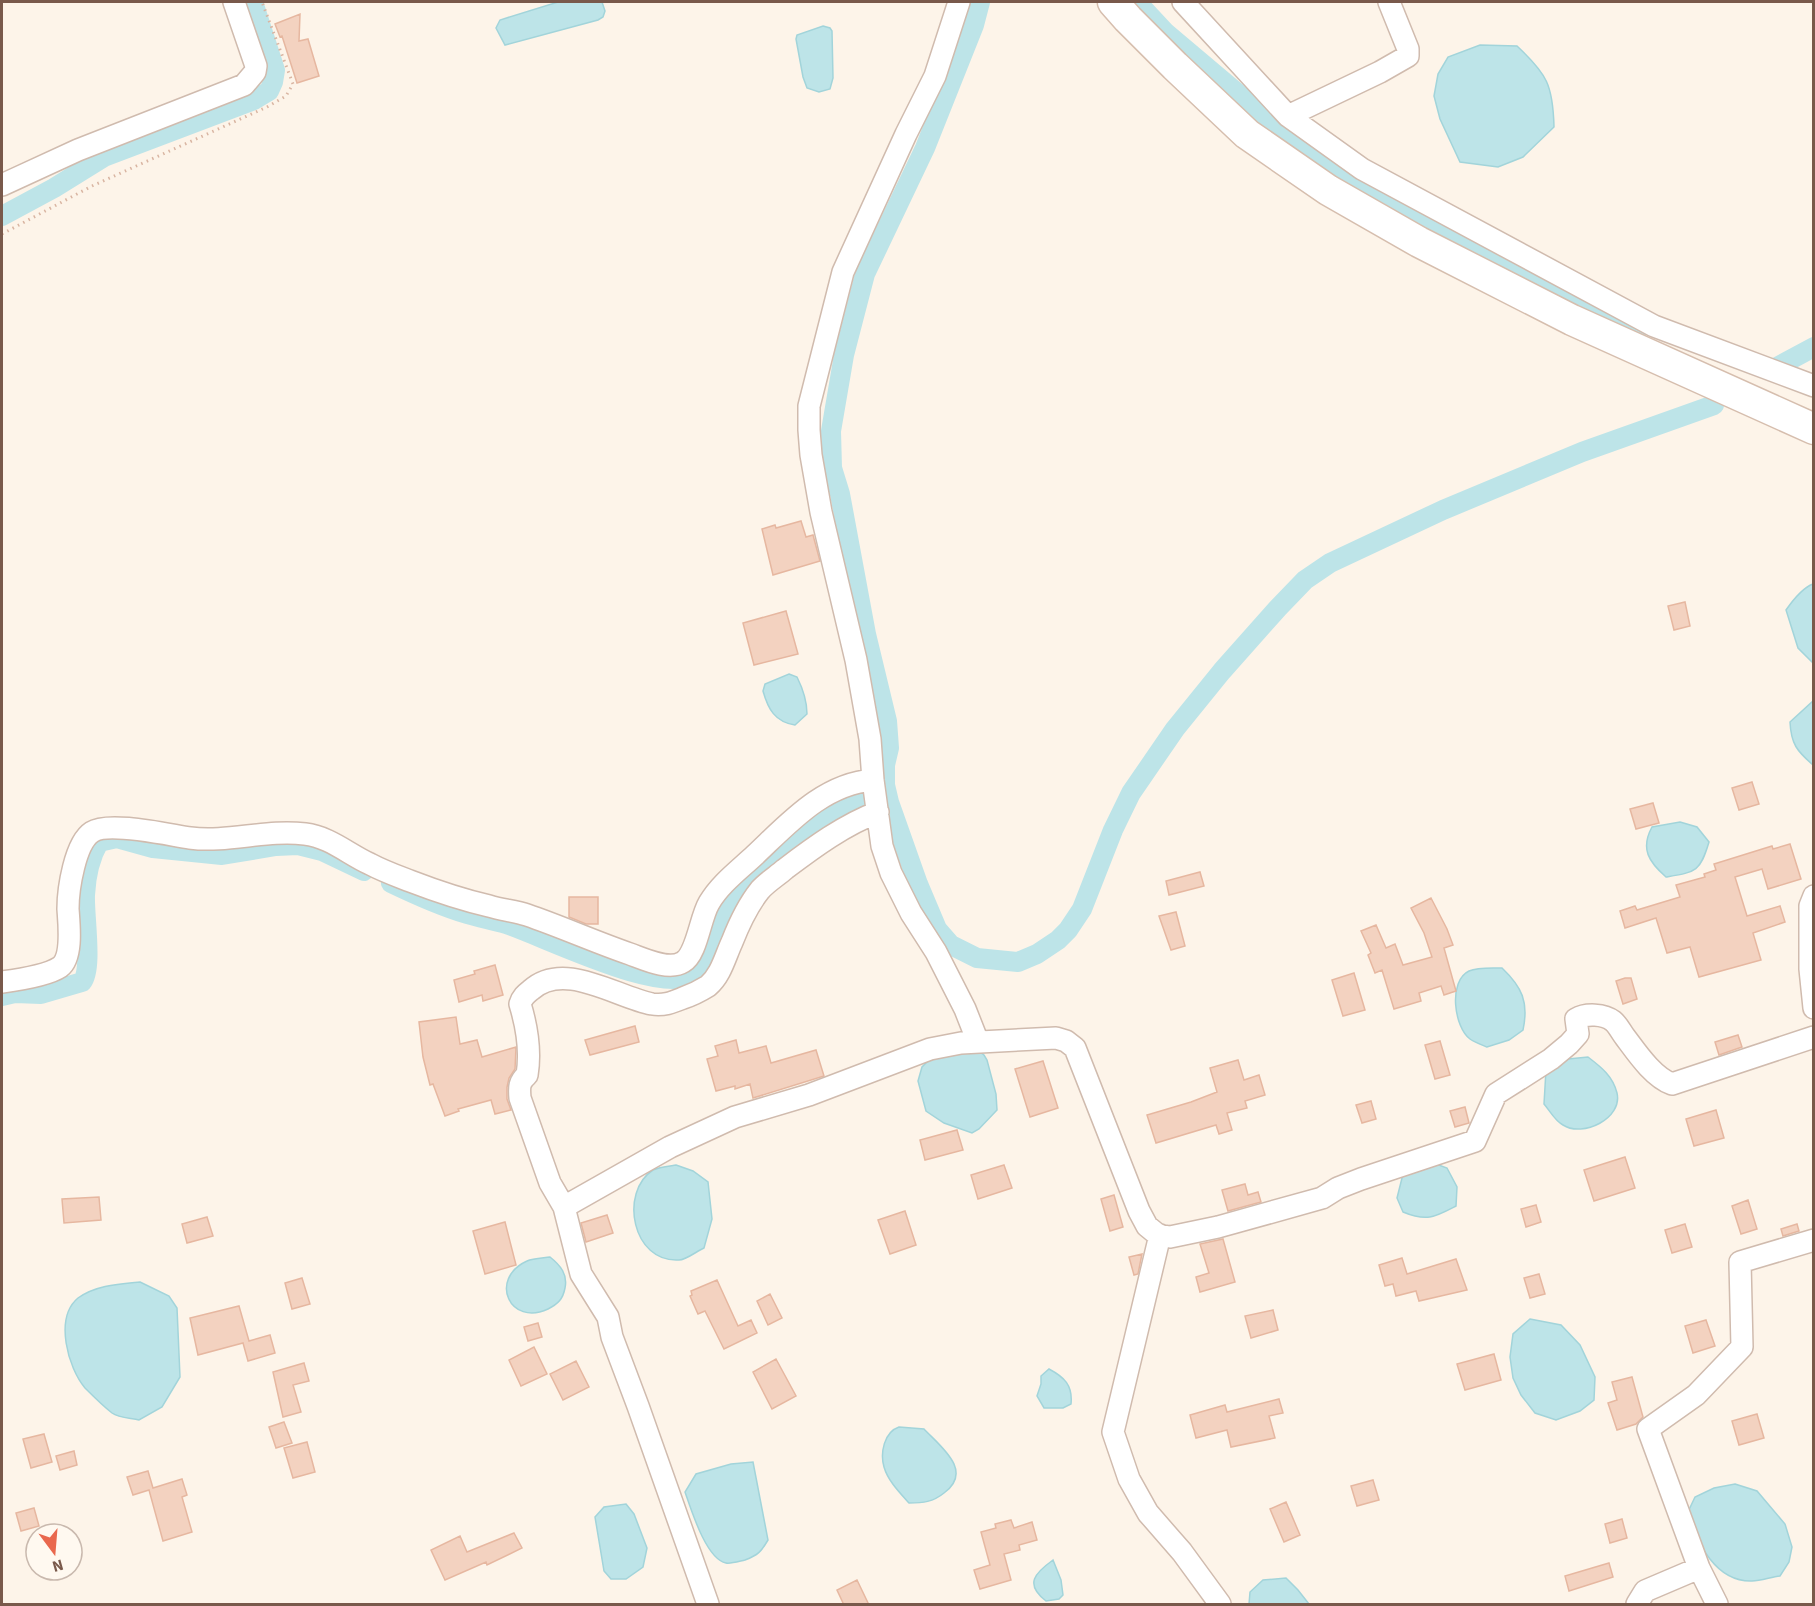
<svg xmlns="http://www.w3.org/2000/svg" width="1815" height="1606" viewBox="0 0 1815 1606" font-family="'Source Sans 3',sans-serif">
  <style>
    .water { fill: #bde4e8; stroke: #a2d4da; stroke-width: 1.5 }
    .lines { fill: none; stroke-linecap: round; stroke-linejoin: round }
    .canal { stroke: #bde4e8; stroke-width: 20 }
    .building { fill: #f3d2c0; stroke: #e6b7a0; stroke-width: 1.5 }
    .street-casing { stroke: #d0bbae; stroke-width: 24 }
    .secondary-casing { stroke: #d6beae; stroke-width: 33 }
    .path { stroke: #d9b5a2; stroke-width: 3; stroke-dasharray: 1.5 4.5; stroke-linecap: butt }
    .street { stroke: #fff; stroke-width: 21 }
    .secondary { stroke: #fff; stroke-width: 30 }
  </style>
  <rect width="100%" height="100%" fill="#fdf4e9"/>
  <path class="water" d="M558 2H602L605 11 603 17 598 20 505 45 496 28 500 20Z
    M823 26 830 28 832 31 833 78 830 89 819 92 807 88 803 77 796 39 797 35Z
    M1480 45 1517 46C1547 74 1553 85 1554 127L1523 157 1498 167 1460 162 1440 119 1434 96 1438 74 1448 57Z
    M1813 584H1814L1813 663 1798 648 1786 610C1793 600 1802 588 1813 584Z
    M789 674 797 677C803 689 807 700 807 714L795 725C775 722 768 709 763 691L765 684Z
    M1813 701 1814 765H1813C1797 751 1791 744 1790 722Z
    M1680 822 1697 827 1709 842C1700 872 1696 872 1666 877 1649 862 1640 849 1652 827Z
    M1502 968C1522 987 1529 1002 1523 1030L1509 1040 1487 1047C1482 1045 1474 1042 1470 1039 1454 1027 1448 981 1469 971 1478 967 1491 968 1502 968Z
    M977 1050 984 1055 987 1060 996 1094 997 1110 979 1129 972 1133 944 1123 926 1111 918 1081 922 1067 929 1060 946 1051Z
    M1588 1057C1601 1067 1613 1076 1617 1093 1623 1118 1583 1138 1563 1125 1555 1121 1550 1111 1544 1104L1546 1070 1568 1059Z
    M1428 1161 1447 1168 1457 1187 1456 1206C1435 1217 1427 1222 1403 1212L1397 1198 1403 1174Z
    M676 1165 693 1171 708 1182 712 1219 704 1248C697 1251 686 1260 679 1260 632 1263 619 1192 653 1170 659 1167 670 1166 676 1165Z
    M550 1257C560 1265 568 1274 565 1288 563 1299 558 1304 548 1309 510 1327 488 1279 527 1261 533 1258 543 1258 550 1257Z
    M140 1282 169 1296 177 1308 180 1377 162 1407 139 1420C131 1418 119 1418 112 1413 103 1406 93 1396 85 1388 68 1368 54 1318 78 1298 96 1285 119 1284 140 1282Z
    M1530 1319 1561 1325 1580 1345 1595 1377 1594 1400 1580 1411 1556 1420 1535 1413 1521 1395 1513 1378 1510 1357 1513 1334Z
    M1049 1369C1064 1377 1073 1385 1071 1404L1063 1408H1044L1037 1396 1041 1384V1376Z
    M899 1427 924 1429C941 1447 974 1471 944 1493 933 1502 923 1503 909 1503 900 1493 888 1481 884 1467 880 1453 884 1432 899 1427Z
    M753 1462 768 1540C761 1552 758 1555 745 1560 740 1561 731 1564 726 1563 706 1559 691 1509 685 1492L696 1474 731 1464Z
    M1735 1484 1757 1491 1785 1524 1792 1547 1789 1562 1780 1576C1771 1577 1761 1581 1752 1581 1715 1582 1698 1543 1687 1514L1695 1497 1714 1488Z
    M626 1504 634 1514 647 1548 643 1567 626 1579H611L604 1571 595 1517 604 1507Z
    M1053 1560 1061 1580 1063 1595 1059 1599 1046 1601C1024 1584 1035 1573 1053 1560Z
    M1286 1578 1298 1590 1309 1604H1249L1250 1592 1263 1580Z"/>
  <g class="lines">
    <path class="canal" d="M980 2 974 25 925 148 865 274 844 355 831 431 832 468 840 494 866 634 887 721 889 748 885 765V785L889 802 918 884 937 929 951 945 977 958 1018 962 1037 954 1058 940 1068 930 1082 909 1113 830 1131 793 1175 729 1222 671 1278 608 1305 580 1330 563 1443 510 1582 452 1714 405
      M1137 2 1166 33 1267 118 1373 194 1508 271 1636 333
      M2 216 54 188 104 157 254 100 269 91 273 82 275 70 253 2
      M1775 368 1814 347
      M391 883C416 895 440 906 467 914 480 918 493 920 506 924 541 935 667 999 695 973 709 959 709 936 719 920 752 867 806 823 863 799
      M2 996 15 993 41 994 82 982C93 969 84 915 85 895 86 876 89 859 99 842L117 838 153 848 222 855 276 846 298 845 322 851 364 871"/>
  </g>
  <path class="building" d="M300 14 299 41 308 39 319 76 297 83 282 36 280 37 275 24Z
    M801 521 806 537 813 535 820 561 773 575 762 529 775 525 776 528Z
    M1685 602 1690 626 1674 630 1668 606Z
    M786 611 798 654 754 665 743 623Z
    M1752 782 1759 804 1739 810 1732 788Z
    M1653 803 1659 823 1636 829 1630 809Z
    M1790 844 1801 879 1768 889 1762 869 1735 877 1747 916 1780 906 1785 922 1753 933 1761 960 1699 977 1690 947 1667 953 1656 918 1625 928 1620 911 1635 906 1637 910 1680 897 1676 885 1705 877 1704 874 1716 870 1714 864 1772 846 1773 849Z
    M1200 872 1204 886 1169 895 1166 881Z
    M569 897H598V924H586L569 917Z
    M1431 898 1447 929 1453 945 1444 948 1456 991 1444 995 1441 986 1419 993 1421 1001 1394 1009 1382 970 1375 973 1368 955 1371 953 1361 931 1376 925 1386 948 1395 944 1403 965 1432 957 1424 933 1411 908Z
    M1176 912 1185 946 1171 950 1159 916Z
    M495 965 503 995 483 1001 482 995 459 1002 454 980 475 974 474 971Z
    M1354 973 1365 1010 1343 1016 1332 980Z
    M1625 978H1631L1637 999 1623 1004 1616 981Z
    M456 1017 460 1044 477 1040 482 1057 516 1047 515 1069 509 1078 507 1087V1099L511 1110 495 1114 491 1100 458 1109 459 1111 445 1116 433 1084 430 1085 423 1057 419 1022Z
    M635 1026 639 1042 590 1055 585 1040Z
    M1738 1035 1742 1047 1719 1055 1715 1042Z
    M736 1040 739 1053 766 1046 771 1063 816 1050 824 1076 753 1098 750 1084 735 1089V1086L716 1091 707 1059 718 1056 715 1046Z
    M1440 1041 1450 1075 1435 1079 1425 1045Z
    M1238 1060 1244 1080 1259 1075 1265 1095 1245 1101 1247 1108 1227 1113 1232 1130 1219 1134 1216 1125 1156 1143 1147 1115 1191 1102 1217 1092 1210 1068Z
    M1043 1061 1058 1108 1030 1117 1015 1069Z
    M1371 1101 1376 1119 1362 1123 1356 1105Z
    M1465 1107 1469 1123 1455 1127 1450 1111Z
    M1716 1110 1724 1138 1694 1146 1686 1119Z
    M957 1130 963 1150 925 1160 920 1140Z
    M1625 1157 1635 1188 1594 1201 1584 1170Z
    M1004 1165 1012 1188 978 1199 971 1175Z
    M1245 1184 1248 1195 1258 1192 1261 1202 1228 1211 1222 1190Z
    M1114 1195 1123 1227 1110 1231 1101 1199Z
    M99 1197 101 1220 64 1223 62 1199Z
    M1748 1200 1757 1229 1741 1234 1732 1206Z
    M1536 1205 1541 1222 1526 1227 1521 1209Z
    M905 1211 916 1245 890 1254 878 1220Z
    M607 1215 613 1233 586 1242 581 1223Z
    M207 1217 213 1236 187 1243 182 1224Z
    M505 1222 516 1265 485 1274 473 1231Z
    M1685 1224 1692 1247 1672 1253 1665 1230Z
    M1797 1224 1799 1231 1783 1236 1781 1229Z
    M1223 1239 1235 1282 1200 1292 1196 1277 1209 1273 1200 1244Z
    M1142 1254 1138 1274 1134 1275 1129 1257Z
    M1402 1258 1407 1274 1456 1259 1467 1290 1419 1301 1416 1291 1396 1296 1393 1284 1385 1286 1379 1265Z
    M1539 1274 1545 1294 1530 1298 1524 1278Z
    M302 1278 310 1304 292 1309 285 1283Z
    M717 1280 738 1326 751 1320 757 1333 724 1349 705 1311 698 1314 690 1296 692 1295 691 1291Z
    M770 1294 782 1318 768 1325 757 1301Z
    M239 1306 249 1341 270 1335 275 1353 248 1361 243 1343 198 1355 190 1318Z
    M1273 1310 1278 1330 1251 1338 1245 1316Z
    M1706 1320 1715 1346 1693 1353 1685 1326Z
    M538 1323 542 1337 528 1341 524 1327Z
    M534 1347 547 1374 521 1386 509 1360Z
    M1494 1354 1501 1380 1465 1390 1457 1364Z
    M776 1359 796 1396 772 1409 753 1372Z
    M576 1361 589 1387 563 1400 550 1374Z
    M304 1363 309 1381 293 1385 301 1412 283 1417 273 1372Z
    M1632 1377 1643 1417 1636 1424 1617 1430 1608 1403 1617 1400 1612 1382Z
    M1279 1399 1283 1413 1269 1416 1275 1438 1231 1447 1227 1430 1196 1438 1190 1415 1225 1405 1227 1412Z
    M1757 1414 1764 1438 1739 1445 1732 1421Z
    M284 1422 292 1443 276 1448 269 1427Z
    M44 1434 52 1462 31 1468 23 1439Z
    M307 1442 315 1472 293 1478 284 1448Z
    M74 1451 77 1465 60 1470 56 1456Z
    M148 1471 153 1488 182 1479 187 1495 182 1497 192 1532 163 1541 149 1490 133 1495 127 1477Z
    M1373 1480 1379 1500 1357 1506 1351 1486Z
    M1286 1502 1300 1535 1284 1542 1270 1509Z
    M34 1508 39 1526 21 1531 16 1513Z
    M1622 1519 1627 1538 1610 1543 1605 1524Z
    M1011 1520 1014 1528 1032 1522 1037 1540 1019 1545 1020 1550 1004 1554 1011 1580 980 1589 974 1570 990 1565 981 1532 996 1528 995 1524Z
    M514 1533 522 1548 487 1565 486 1562 445 1580 431 1550 460 1536 467 1552Z
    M1609 1563 1613 1577 1569 1591 1565 1576Z
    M857 1580 869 1605H844L837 1590Z"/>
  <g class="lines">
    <defs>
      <path id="street" d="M959 2 935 76 906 134 843 272 809 406V430L811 455 821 512 856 660 870 739 873 780 882 846 891 873 911 913 936 952 965 1009 978 1042
        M1183 2 1288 116 1362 169 1654 326 1814 386
        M1288 116 1380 72 1408 56V49L1389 2
        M2 185 78 150 244 85 255 72 256 66 234 2
        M1814 896 1810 906V969L1814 1008
        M2 982C17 980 48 975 60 967 73 957 69 924 68 909 68 889 75 843 92 832 109 821 169 835 190 838 228 843 267 829 305 834 330 837 348 854 370 864 383 871 397 876 410 881 436 891 463 900 489 906 502 910 515 911 527 915 562 927 595 942 630 954 644 959 669 971 683 962 697 954 700 918 709 903 720 884 739 870 755 855 789 823 823 784 873 780
        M564 1207 550 1183 520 1098C519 1087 519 1082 527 1075 531 1051 527 1027 520 1004 522 997 526 994 531 990 564 960 616 997 652 1004 664 1006 673 1002 683 998 692 995 700 991 708 986 721 975 725 957 732 942 739 924 748 905 760 890 767 882 777 876 785 869 814 847 844 825 878 812
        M1160 1235 1113 1432 1129 1479 1148 1513 1182 1552 1220 1604
        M708 1604 638 1406 612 1337 608 1317 581 1274 564 1207 670 1147 735 1117 809 1095 930 1049 961 1043 1056 1038 1066 1041 1075 1048 1139 1211 1147 1226 1158 1235 1170 1237 1218 1227 1322 1198 1338 1188 1361 1179 1475 1141 1496 1094 1551 1059 1569 1044 1578 1034 1576 1019C1586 1013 1604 1014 1613 1021 1618 1025 1621 1032 1625 1037 1637 1053 1653 1077 1672 1084L1814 1037
        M1637 1604 1645 1591 1699 1568
        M1717 1604 1699 1568 1648 1429 1696 1395 1742 1347 1740 1262 1814 1240"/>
      <path id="secondary" d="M1113 2 1128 19 1175 66 1247 134 1328 190 1419 242 1572 320 1814 429"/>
    </defs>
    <use href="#street" class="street-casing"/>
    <use href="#secondary" class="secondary-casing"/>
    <path class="path" d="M2 234 92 186 267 107 286 96 293 84 262 2"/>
    <use href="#street" class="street"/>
    <use href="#secondary" class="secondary"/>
  </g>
  <rect width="1815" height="1606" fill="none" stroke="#79594b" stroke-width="6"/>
  <g transform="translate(54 1552) rotate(164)"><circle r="28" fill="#fff9f0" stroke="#c9b9ae" stroke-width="1.5"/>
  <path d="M0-4.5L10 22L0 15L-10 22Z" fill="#e9684d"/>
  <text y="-9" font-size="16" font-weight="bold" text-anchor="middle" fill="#79594b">N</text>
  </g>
</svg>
